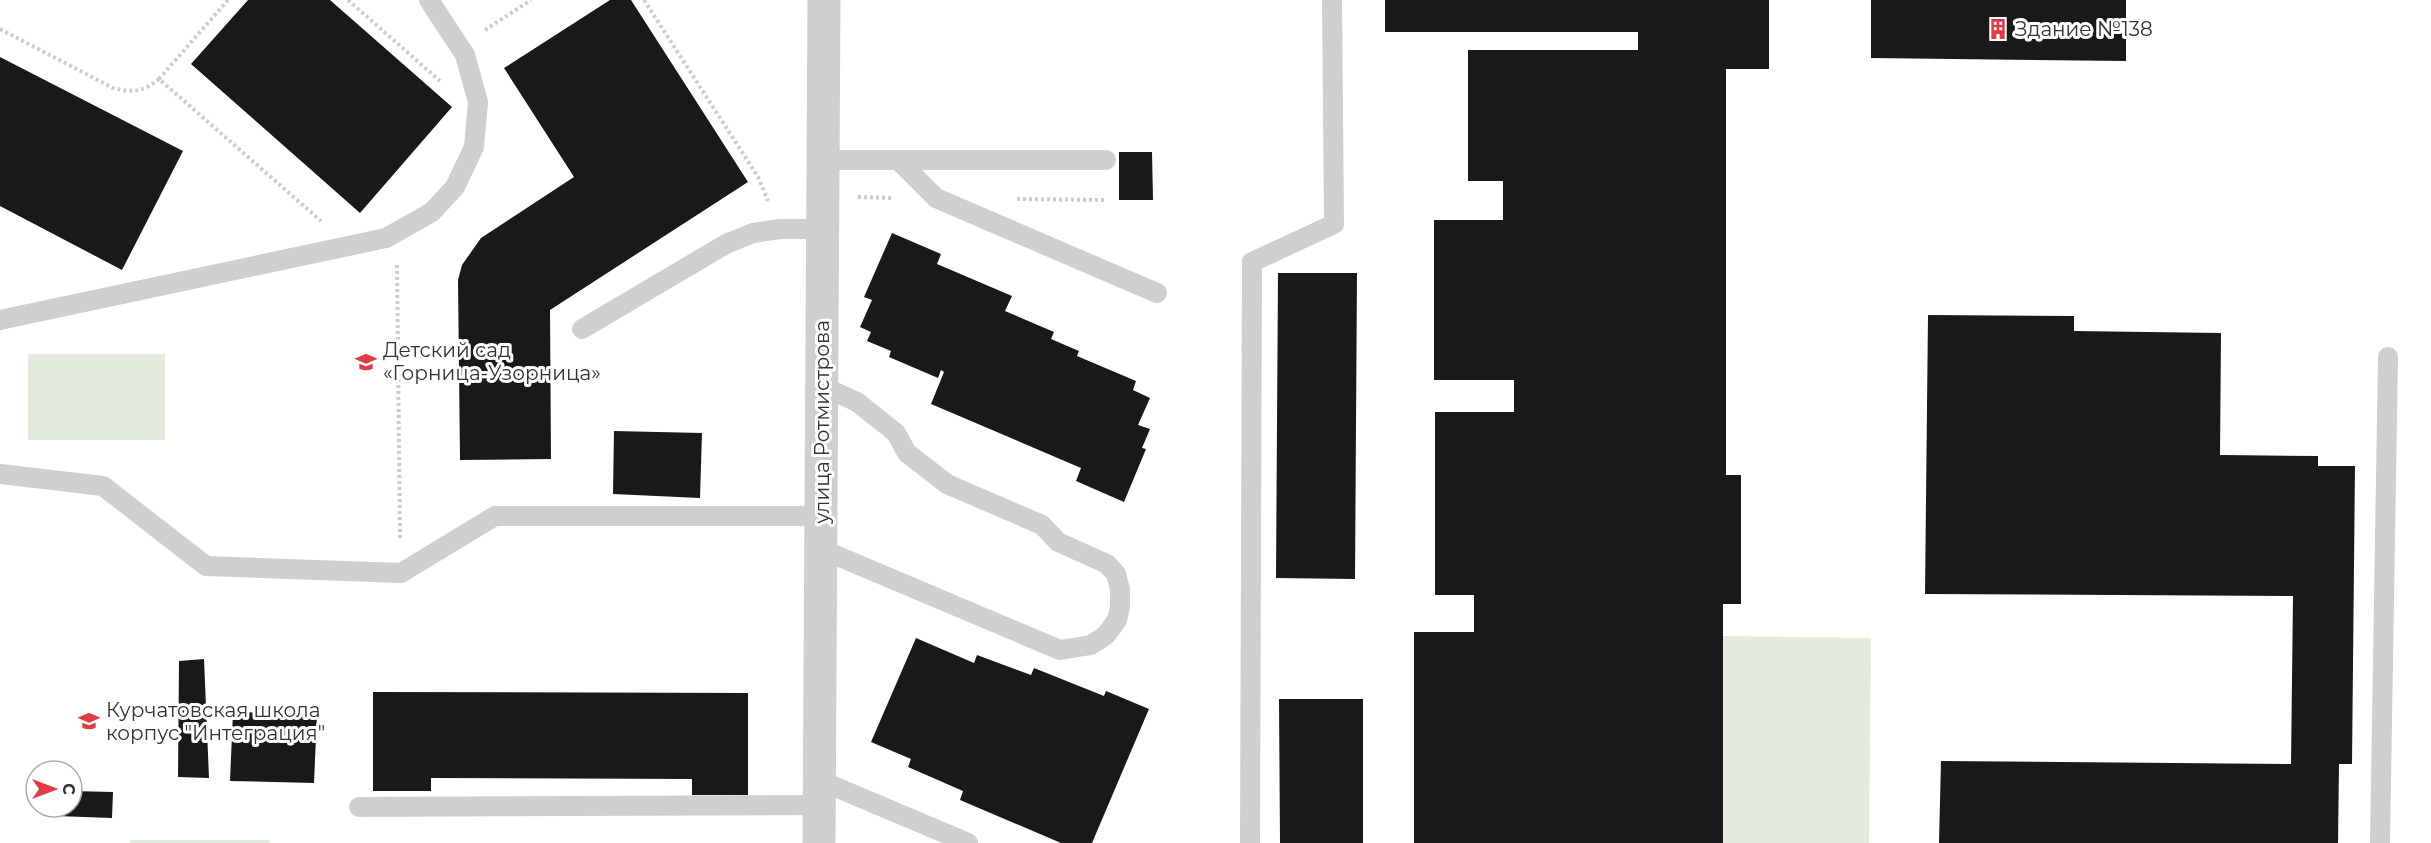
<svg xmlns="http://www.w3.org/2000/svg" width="2431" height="843" viewBox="0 0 2431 843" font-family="Montserrat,sans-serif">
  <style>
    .green { fill: #e4ebde }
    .building { fill: #191919 }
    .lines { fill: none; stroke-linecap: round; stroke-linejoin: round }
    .path { stroke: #ccc; stroke-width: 4; stroke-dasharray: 3 3; stroke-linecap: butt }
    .lane { stroke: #cfcfcf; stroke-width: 20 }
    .street { stroke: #cfcfcf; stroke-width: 33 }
    .labels { text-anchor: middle; stroke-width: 6; stroke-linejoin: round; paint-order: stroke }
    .poi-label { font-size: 20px; fill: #323232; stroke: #fff; text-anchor: start }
    .street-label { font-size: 20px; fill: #323232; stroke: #fff }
  </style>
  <rect width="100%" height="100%" fill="#fff"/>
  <path class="green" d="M28 354H165V440H28Z
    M1723 636 1871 638 1869 843H1723Z
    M130 840H269L270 843H130Z"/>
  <path class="building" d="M248 0H330L452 107 360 213 191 64Z
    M610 0H631L748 182 550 310 551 459 460 460 458 280 462 265 481 238 574 177 504 68Z
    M1385 0H1769V69H1726V475H1741V604H1723V843H1414V632H1474V595H1435V412H1514V380H1434V220H1503V181H1468V50H1638V32H1385Z
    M1871 0H2126V61L1871 58Z
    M0 57 183 151 122 270 0 206Z
    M1119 152H1152L1153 200H1119Z
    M892 233 941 254 937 264 1012 296 1005 311 1054 332 1051 339 1079 351 1077 356 1136 381 1133 390 1150 398 1138 425 1150 429 1142 448 1146 449 1124 502 1076 481 1081 468 931 404 944 372 941 370 938 378 889 357 891 351 867 341 871 332 860 327 872 300 864 297Z
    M1278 273H1357L1355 579 1276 578Z
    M1928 315 2074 316V331L2221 333 2220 455 2318 456V466H2355L2352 764H2339L2338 843H1939L1941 761 2291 764 2293 596 1925 594Z
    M614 431 702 433 700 498 613 494Z
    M916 638 974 663 977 655 1031 675 1034 668 1104 696 1106 691 1149 709 1092 843H1061L960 800 963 791 908 767 911 759 871 742Z
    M204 659 209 778 178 777 179 661Z
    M373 692 748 693V795H692V779L431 778V791H373Z
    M1279 699H1363V843H1280Z
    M233 712 317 714 314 783 230 781Z
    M72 791 113 792 112 818 56 816 57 807H72Z"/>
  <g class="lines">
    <path class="path" d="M228 0 159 79 321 221
      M348 0 440 81
      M644 0 758 177 768 201
      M0 29 113 88C133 93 143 92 159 79
      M485 30 531 0
      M858 197 893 198
      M1017 199 1104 200
      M397 265 400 539"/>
    <path class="lane" d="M824 160H1106
      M898 160 936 198 1157 293
      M0 320 386 238 432 212 455 187 474 147 478 102 465 55 429 0
      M582 329 726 244 753 233 780 229H823
      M0 474 103 486 206 566 401 573 495 516H821
      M821 549 1060 650 1091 645 1106 635 1117 620 1120 607V589L1116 574 1107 564 1058 542 1042 525 947 484 907 453 896 433 857 402 822 386
      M819 780 968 843
      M359 807 819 805
      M1250 843 1252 262 1334 224 1332 0
      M2380 843 2388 357"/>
    <path class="street" d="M819 843 824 0"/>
  </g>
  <defs>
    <symbol id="building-bare" viewBox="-9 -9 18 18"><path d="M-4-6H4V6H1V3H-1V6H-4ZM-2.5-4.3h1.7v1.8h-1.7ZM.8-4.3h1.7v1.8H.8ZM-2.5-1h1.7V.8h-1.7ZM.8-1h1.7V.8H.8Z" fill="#df3d46" stroke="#fff" stroke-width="2.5" paint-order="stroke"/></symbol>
    <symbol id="school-bare" viewBox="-9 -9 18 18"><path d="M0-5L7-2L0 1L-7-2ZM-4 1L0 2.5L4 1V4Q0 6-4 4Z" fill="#df3d46" stroke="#fff" stroke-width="2.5" paint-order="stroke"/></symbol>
  </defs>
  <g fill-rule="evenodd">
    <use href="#building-bare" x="1983" y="14" width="30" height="30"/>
    <use href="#school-bare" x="351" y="347" width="30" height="30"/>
    <use href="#school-bare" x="74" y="706" width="30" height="30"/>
  </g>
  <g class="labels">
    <g class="poi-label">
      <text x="2015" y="36">Здание №138</text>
      <text x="383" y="357">Детский сад<tspan x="383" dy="23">«Горница-Узорница»</tspan></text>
      <text x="106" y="717">Курчатовская школа<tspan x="106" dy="23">корпус "Интеграция"</tspan></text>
    </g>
    <g class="street-label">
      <text transform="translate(822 422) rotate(-90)" y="7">улица Ротмистрова</text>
    </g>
  </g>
  <g transform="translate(54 789) rotate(90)"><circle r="28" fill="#ffffff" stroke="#adadad" stroke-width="1.5"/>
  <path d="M0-4.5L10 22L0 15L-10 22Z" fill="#df3d46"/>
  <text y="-9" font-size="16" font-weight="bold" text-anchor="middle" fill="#323232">С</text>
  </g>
</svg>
